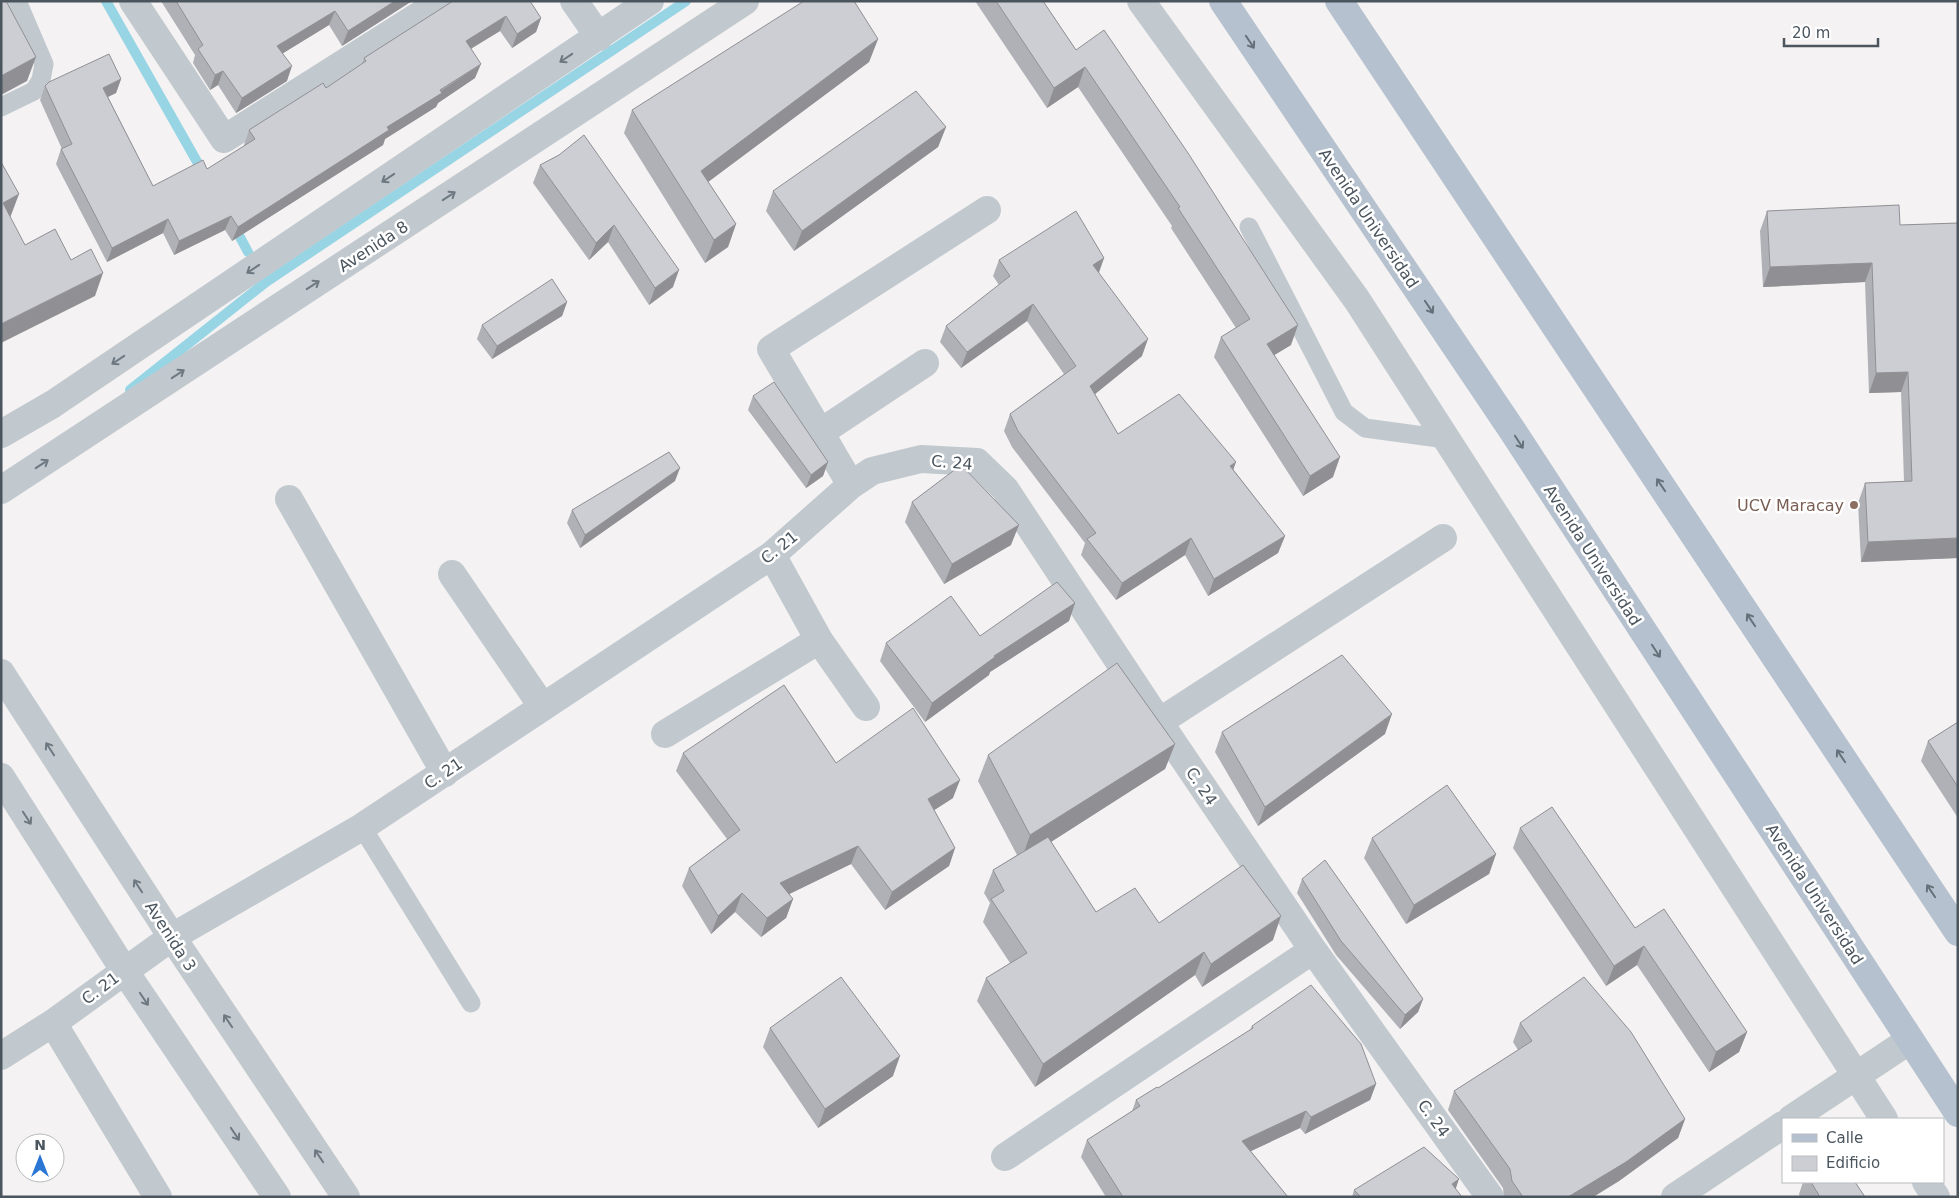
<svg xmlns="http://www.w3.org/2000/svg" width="1959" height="1198" viewBox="0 0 1959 1198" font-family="'DejaVu Sans',sans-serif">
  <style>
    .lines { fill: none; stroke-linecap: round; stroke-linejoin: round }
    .stream { stroke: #97d5e5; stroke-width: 10 }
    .service { stroke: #c1c9cf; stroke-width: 19 }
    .minor { stroke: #c1c9cf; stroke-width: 28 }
    .primary { stroke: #b5c1ce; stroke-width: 28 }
    .wall { fill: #b0b1b6 }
    .shaded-wall { fill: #909094 }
    .building { fill: #cdced4; stroke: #909094 }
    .oneway { stroke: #66707a }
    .oneway2 { stroke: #6e7880 }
    .education-dot { fill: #8d6e63; stroke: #fff; stroke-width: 2 }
    .labels { text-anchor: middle; stroke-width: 5; stroke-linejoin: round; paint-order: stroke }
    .street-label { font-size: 16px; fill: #4b555e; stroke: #fff }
    .education-label { font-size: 16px; fill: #785e54; stroke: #fff; text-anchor: end }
  </style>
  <rect width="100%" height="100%" fill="#f4f2f2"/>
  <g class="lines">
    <path class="stream" d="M106 1 204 174
      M234 226 248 252
      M130 390 266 282 686 1"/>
    <path class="service" d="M1 107 34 91 41 80 44 64 17 1
      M1249 227 1344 412 1365 428 1446 439
      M362 827 471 1003"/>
    <path class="minor" d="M133 1 224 139 442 1
      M574 1 599 37
      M1141 1 1357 300 1884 1119
      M821 432 925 363
      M1 434 53 404 650 1
      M851 485 771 349 987 210
      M1 490 745 1
      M289 499 445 773
      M772 555 819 640 866 707
      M452 574 542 706
      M1 673 172 937 346 1197
      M1159 722 1443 538
      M665 734 819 640
      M1 777 124 970 277 1197
      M53 1023 158 1197
      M1 1056 53 1023 172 937 362 827 772 555 851 485 872 471 921 459 977 462 1005 489 1159 722 1313 950 1490 1197
      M1791 1119 1910 1040
      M1005 1157 1313 950
      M1926 1182 1936 1197
      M1675 1197 1783 1125"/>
    <path class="primary" d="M1223 1 1512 430 1958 1113
      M1339 1 1958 932"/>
  </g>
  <path class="wall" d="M161 1H412L342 46 329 25 283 53 287 81 236 113 218 85 210 90 193 63 195 55Z
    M453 1 541 18 536 32 512 48 500 31 471 49 475 78 438 103 436 107 385 139 383 145 232 241 225 230 174 255 163 233 107 262 56 164 61 149H62L40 100 45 86 121 79 116 93 108 97 153 186 207 169 244 146V145L249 130 326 88 362 64 364 58Z
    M975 1H1043L1076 50 1291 345 1274 355 1333 477 1303 496 1214 357 1221 337 1236 328 1171 228 1172 226 1078 87 1047 108Z
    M878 39 869 62 708 182 736 224 728 247 705 263 624 133 632 110Z
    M946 127 938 147 794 251 766 211 773 191Z
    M559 155 673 287 649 305 608 242 589 260 533 183 540 165Z
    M1767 211 1900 225 1958 223V558L1861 562 1858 503 1865 483 1904 481 1901 392 1869 393 1865 282 1763 287 1760 231Z
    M1104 258 1099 273 1142 356 1095 394 1118 434 1233 469 1285 536 1278 553 1208 596 1185 555 1116 600 1081 555 1085 543 1012 447 1004 431 1010 414 1064 374 1027 321 961 368 940 342 946 326 999 285 993 276 999 260Z
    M567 302 562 316 492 359 477 339 482 325Z
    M753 396 828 462 823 476 806 488 748 410Z
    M675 481 580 548 567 523 572 510Z
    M912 502 1011 545 944 584 905 522Z
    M1075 603 1069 621 990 672 989 675 925 722 880 661 886 643 980 636Z
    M1958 722V818L1921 761 1928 741Z
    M1222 732 1385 734 1258 826 1215 752Z
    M1175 744 1165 769 1051 842 1096 912 1159 923 1273 940 1202 987 1195 975 1035 1087 977 1001 986 978 1010 963 983 922 990 903 984 893 993 870 1017 855 978 781 988 755Z
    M683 753 836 763 953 798 934 810 955 848 949 866 885 910 851 864 789 894 793 899 786 918 761 937 735 912 711 934 682 886 689 868 727 839 676 771Z
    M1520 828 1635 928 1747 1032 1739 1052 1709 1072 1637 965 1606 986 1513 848Z
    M1372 838 1496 854 1489 874 1406 924 1364 858Z
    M1302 879 1423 999 1418 1012 1400 1029 1336 955 1297 893Z
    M1520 1023 1685 1119 1678 1138 1619 1181 1593 1197H1504L1503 1188 1448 1110 1454 1091 1518 1050 1513 1042Z
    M1252 1026 1376 1084 1370 1100 1305 1134 1300 1128 1251 1151 1288 1197H1106L1081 1157 1087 1140 1132 1111 1136 1100 1158 1088 1250 1030Z
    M770 1028 893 1076 818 1128 763 1047Z
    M1803 1182H1855L1865 1197H1800L1799 1194Z
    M1455 1189 1462 1197H1352L1354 1190Z"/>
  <path class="shaded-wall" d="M395 1H412L342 46 348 31Z
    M335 11 329 25 272 60 277 46Z
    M506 16 500 31 460 55 466 41Z
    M541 18 536 32 512 48 517 34Z
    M878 39 869 62 692 194 701 171Z
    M36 57 27 81 1 95V76Z
    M481 64 475 78 438 103 436 107 385 139 383 145 232 241 238 227Z
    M292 66 287 81 236 113 242 98Z
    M1085 67 1078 87 1047 108 1054 88Z
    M223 71 218 85 210 90 215 75Z
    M121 79 116 93 97 102 103 88Z
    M946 127 938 147 794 251 802 231Z
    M19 194 10 218 3 203Z
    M231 216 225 230 174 255 179 241Z
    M168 219 163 233 107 262 112 248Z
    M736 224 728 247 705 263 714 240Z
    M614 225 608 242 589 260 596 243Z
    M1104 258 1098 274 1093 265Z
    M1872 263 1865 282 1763 287 1770 267Z
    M679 270 673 287 649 305 655 288Z
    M103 273 95 296 1 343V324Z
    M567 302 562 316 492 359 497 346Z
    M1033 304 1027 321 961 368 967 352Z
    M1298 325 1291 345 1260 364 1267 344Z
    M1148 339 1142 356 1084 403 1090 386Z
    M1908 372 1901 392 1869 393 1876 373Z
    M1340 457 1333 477 1303 496 1310 476Z
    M828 462 823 476 806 488 811 475Z
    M1236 462 1230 479V466Z
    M680 468 675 481 580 548 585 535Z
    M1019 525 1011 545 944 584 952 564Z
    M1285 536 1278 553 1208 596 1214 579Z
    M1191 538 1185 555 1116 600 1122 583Z
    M1958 538V558L1861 562 1868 542Z
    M1075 603 1069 621 990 672 989 675 925 722 932 703 994 656Z
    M1392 714 1385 734 1258 826 1265 807Z
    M1175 744 1165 769 1021 861 1030 835Z
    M960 780 953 798 922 818 928 799Z
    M858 846 851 864 773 902 780 883Z
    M955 848 949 866 885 910 892 892Z
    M1496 854 1489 874 1406 924 1414 905Z
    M742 893 735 912 711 934 718 916Z
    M793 899 786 918 761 937 767 918Z
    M1281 916 1273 940 1202 987 1211 964Z
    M1644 946 1637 965 1606 986 1614 966Z
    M1204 952 1195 975 1035 1087 1043 1064Z
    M1423 999 1418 1012 1400 1029 1405 1015Z
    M1747 1032 1739 1052 1709 1072 1716 1052Z
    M900 1056 893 1076 818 1128 825 1109Z
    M1376 1084 1370 1100 1305 1134 1311 1117Z
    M1306 1111 1300 1128 1236 1158 1242 1141Z
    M1685 1119 1678 1138 1619 1181 1593 1197H1568Z
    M1459 1179 1453 1197 1452 1184Z"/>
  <path class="building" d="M1 1H6L36 57 1 76Z
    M176 1H395L348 31 335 11 277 46 292 66 242 98 223 71 215 75 198 49 203 45Z
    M453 1H530L541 18 517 34 506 16 466 41 481 64 440 90 442 93 387 127 389 130 238 227 231 216 179 241 168 219 112 248 61 149 72 144 45 86 49 82 109 54 121 79 103 88 153 186 203 160 207 169 255 139 249 130 323 83 326 88 366 61 364 58Z
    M804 1H854L878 39 701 171 736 224 714 240 632 110Z
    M996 1H1043L1076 50 1104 30 1188 153 1298 325 1267 344 1340 457 1310 476 1221 337 1250 319 1178 208 1180 207 1085 67 1054 88Z
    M916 91 946 127 802 231 773 191Z
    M584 135 679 270 655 288 614 225 596 243 540 165 559 155Z
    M1 162 19 194 3 203 25 245 55 229 71 260 91 249 103 273 1 324Z
    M1899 205 1900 225 1958 223V538L1868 542 1865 483 1912 481 1908 372 1876 373 1872 263 1770 267 1767 211Z
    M1076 211 1104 258 1093 265 1148 339 1090 386 1118 434 1179 394 1236 462 1230 466 1285 536 1214 579 1191 538 1122 583 1087 539 1096 533 1018 431 1010 414 1076 366 1033 304 967 352 946 326 1010 276 999 260Z
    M552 279 567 302 497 346 482 325Z
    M774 382 828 462 811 475 753 396Z
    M669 452 680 468 585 535 572 510Z
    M961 465 1019 525 952 564 912 502Z
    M1057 582 1075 603 994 656 995 657 932 703 886 643 951 596 980 636Z
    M1342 655 1392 714 1265 807 1222 732Z
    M1117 663 1175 744 1030 835 988 755Z
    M784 685 836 763 913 708 960 780 928 799 955 848 892 892 858 846 780 883 793 899 767 918 742 893 718 916 689 868 740 830 683 753Z
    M1958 722V787L1928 741Z
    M1447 785 1496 854 1414 905 1372 838Z
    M1552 807 1635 928 1664 909 1747 1032 1716 1052 1644 946 1614 966 1520 828Z
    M1048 837 1096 912 1135 888 1159 923 1243 865 1281 916 1211 964 1204 952 1043 1064 986 978 1027 953 991 899 1004 891 993 870Z
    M1325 860 1423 999 1405 1015 1341 941 1302 879Z
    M841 977 900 1056 825 1109 770 1028Z
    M1584 977 1631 1032 1685 1119 1626 1162 1568 1197H1523L1512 1181 1510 1169 1454 1091 1532 1041 1520 1023Z
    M1311 985 1361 1044 1376 1084 1311 1117 1306 1111 1242 1141 1288 1197H1123L1087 1140 1140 1106 1136 1100 1157 1087 1158 1088 1253 1028 1252 1026Z
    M1424 1147 1459 1179 1452 1184 1462 1197H1361L1354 1190Z
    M1811 1182H1855L1865 1197H1820Z"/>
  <defs><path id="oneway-shaft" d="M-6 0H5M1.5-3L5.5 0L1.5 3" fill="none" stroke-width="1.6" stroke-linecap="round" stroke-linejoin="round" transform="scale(1.25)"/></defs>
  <g class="oneway">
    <use href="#oneway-shaft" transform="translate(1250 42) rotate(56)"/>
    <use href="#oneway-shaft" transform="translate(1429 307) rotate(56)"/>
    <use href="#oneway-shaft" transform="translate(1519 442) rotate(57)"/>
    <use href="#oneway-shaft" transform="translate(1661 485) rotate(-124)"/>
    <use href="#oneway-shaft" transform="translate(1751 620) rotate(-124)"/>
    <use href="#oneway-shaft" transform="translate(1656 651) rotate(57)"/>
    <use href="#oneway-shaft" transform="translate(1841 756) rotate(-124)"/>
    <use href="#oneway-shaft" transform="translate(1931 891) rotate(-124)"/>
  </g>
  <g class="oneway2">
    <use href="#oneway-shaft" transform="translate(566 58) rotate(146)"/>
    <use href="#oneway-shaft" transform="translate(388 178) rotate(146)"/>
    <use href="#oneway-shaft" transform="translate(449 196) rotate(-33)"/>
    <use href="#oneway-shaft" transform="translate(253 269) rotate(146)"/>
    <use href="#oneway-shaft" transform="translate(313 285) rotate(-33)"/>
    <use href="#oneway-shaft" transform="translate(118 360) rotate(146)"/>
    <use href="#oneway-shaft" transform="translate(178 374) rotate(-33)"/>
    <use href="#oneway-shaft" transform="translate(42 464) rotate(-33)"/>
    <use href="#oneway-shaft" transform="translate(50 749) rotate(-123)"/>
    <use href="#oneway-shaft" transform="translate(27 818) rotate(57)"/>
    <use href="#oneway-shaft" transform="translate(138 886) rotate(-123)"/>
    <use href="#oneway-shaft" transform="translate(144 999) rotate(56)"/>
    <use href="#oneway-shaft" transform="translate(228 1021) rotate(-124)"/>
    <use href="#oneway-shaft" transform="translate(235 1134) rotate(56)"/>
    <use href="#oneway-shaft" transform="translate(319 1156) rotate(-124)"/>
  </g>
  <circle class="education-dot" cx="1854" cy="505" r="5"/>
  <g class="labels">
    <g class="street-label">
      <text transform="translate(1369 218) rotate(56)" y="6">Avenida Universidad</text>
      <text transform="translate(373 246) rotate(-33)" y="6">Avenida 8</text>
      <text transform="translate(952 462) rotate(5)" y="6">C. 24</text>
      <text transform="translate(779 547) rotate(-39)" y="6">C. 21</text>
      <text transform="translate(1593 555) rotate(57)" y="6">Avenida Universidad</text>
      <text transform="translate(443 773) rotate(-34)" y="6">C. 21</text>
      <text transform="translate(1202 786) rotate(56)" y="6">C. 24</text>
      <text transform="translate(1815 894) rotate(57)" y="6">Avenida Universidad</text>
      <text transform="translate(171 936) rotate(57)" y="6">Avenida 3</text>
      <text transform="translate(100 988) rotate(-37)" y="6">C. 21</text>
      <text transform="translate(1434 1118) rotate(54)" y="6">C. 24</text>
    </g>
    <g class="education-label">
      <text x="1844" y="511">UCV Maracay</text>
    </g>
  </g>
  <rect width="1959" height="1198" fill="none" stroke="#4b555e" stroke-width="5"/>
  <rect x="1782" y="1118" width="162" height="65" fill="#ffffff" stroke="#b7bbbf"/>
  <rect x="1792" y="1134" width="25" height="8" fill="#b5c1ce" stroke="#b7bbbf"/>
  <text x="1826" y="1143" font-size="15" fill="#4b555e">Calle</text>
  <rect x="1792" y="1156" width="25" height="15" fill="#cdced4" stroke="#b7bbbf"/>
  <text x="1826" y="1168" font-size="15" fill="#4b555e">Edificio</text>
  <g transform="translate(40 1158)"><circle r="24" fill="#ffffff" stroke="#b7bbbf"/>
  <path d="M0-4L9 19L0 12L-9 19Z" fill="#2b75d5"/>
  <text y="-8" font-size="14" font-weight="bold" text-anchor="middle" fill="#4b555e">N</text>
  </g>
  <path d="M1784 38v8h94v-8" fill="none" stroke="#4b555e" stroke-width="2.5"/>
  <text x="1792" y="38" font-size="15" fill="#4b555e" stroke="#ffffff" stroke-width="4" paint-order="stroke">20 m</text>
</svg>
